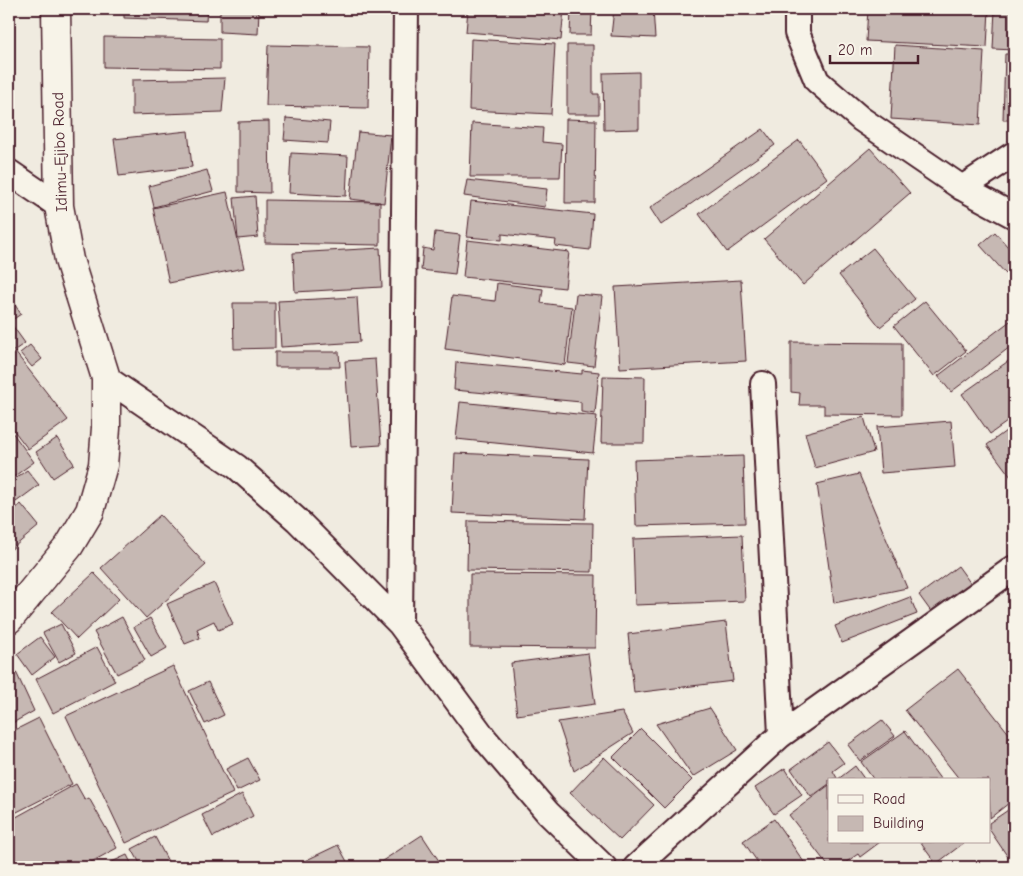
<svg xmlns="http://www.w3.org/2000/svg" width="1023" height="876" viewBox="0 0 1023 876" font-family="'Comic Neue',sans-serif">
  <style>
    .building { fill: #c6b8b3; stroke: #4a1f2b }
    .lines { fill: none; stroke-linecap: round; stroke-linejoin: round }
    .street-casing { stroke: #4a1f2b; stroke-width: 28 }
    .secondary-casing { stroke: #4a1f2b; stroke-width: 31 }
    .street { stroke: #f7f3e8; stroke-width: 24 }
    .secondary { stroke: #f7f3e8; stroke-width: 28 }
    .labels { text-anchor: middle; stroke-width: 4; stroke-linejoin: round; paint-order: stroke }
    .street-label { font-size: 16px; fill: #4a1f2b; stroke: #f7f3e8 }
  </style>
  <rect width="100%" height="100%" fill="#f0ebe0"/>
  <filter id="ink" filterUnits="userSpaceOnUse"><feTurbulence type="fractalNoise" baseFrequency=".02" numOctaves="2"/><feDisplacementMap in="SourceGraphic" scale="10" xChannelSelector="R" yChannelSelector="G"/><feConvolveMatrix kernelMatrix="1 2 1 2 8 2 1 2 1" color-interpolation-filters="sRGB"/></filter>
  <g filter="url(#ink)">
    <path class="building" d="M80 9H112V13L80 11Z
      M124 9H207L206 21 124 18Z
      M220 9H259L258 34 220 32Z
      M468 9H564L561 40 466 32Z
      M571 9H592L591 35H570Z
      M614 9H653L655 38 611 36Z
      M868 9H989L987 47 866 41Z
      M995 9H1014V50L993 49Z
      M104 37 220 39V69L104 67Z
      M471 39 555 44 551 114 469 110Z
      M268 45 369 47 368 108 266 106Z
      M567 45H593V94H599V114H567Z
      M895 45 984 51 980 125 891 119Z
      M1005 54H1014V120H1003Z
      M639 72V129L604 130 603 73Z
      M225 78 222 112 132 115V80Z
      M286 118 330 122 328 143 284 140Z
      M566 119 596 120 595 203H565Z
      M269 121 270 193 238 192V122Z
      M472 123 543 128 542 142 562 144 560 177H470Z
      M763 129 775 145 661 225 650 208Z
      M188 131 192 167 119 176 114 139Z
      M358 132 391 135 384 203 350 199Z
      M799 140 827 178 727 252 699 214Z
      M870 148 910 193 803 285 764 239Z
      M291 153 348 156 346 196 289 193Z
      M207 170 213 191 154 207 149 186Z
      M467 180 547 189 545 207 464 196Z
      M227 192 244 268 169 283 153 208Z
      M255 196 258 237 238 239 234 198Z
      M265 200 380 202V245L265 243Z
      M471 201 593 214 590 250 555 246 556 240 502 234V240L467 237Z
      M435 232 460 235 455 274 421 270 423 248 433 250Z
      M995 232 1014 254V283L980 245Z
      M467 240 569 252 565 288 463 277Z
      M380 248 382 287 295 292 293 253Z
      M873 248 915 299 880 327 839 275Z
      M741 280 746 361 620 368 615 287Z
      M497 283 543 289 541 303 572 307 565 365 445 349 452 296 495 301Z
      M576 294 602 296 594 366 568 363Z
      M9 296 21 314 9 322Z
      M357 297 360 342 281 347 278 301Z
      M925 301 966 351 934 376 894 326Z
      M233 303H275V348L234 349Z
      M1014 318V344L951 392 938 376Z
      M12 325 25 343 9 354V327Z
      M791 342 902 343V415L824 414V405H799L800 393 791 392Z
      M30 345 42 359 32 367 20 353Z
      M15 352 68 420 28 449 9 424V357Z
      M275 352H339L340 367H275Z
      M1014 357V417L990 434 962 394Z
      M375 359 381 445 351 447 345 361Z
      M456 362 582 374V370L599 372 595 414 581 412V402L454 390Z
      M603 376 645 377 644 443H601Z
      M460 402 597 416 593 453 456 439Z
      M864 417 874 452 815 468 805 433Z
      M951 421 955 467 881 473 877 427Z
      M1014 425V481L987 445Z
      M9 428 34 462 9 480Z
      M57 438 74 464 53 478 36 452Z
      M455 453 588 459 585 519 452 513Z
      M743 456 745 523 636 526 634 460Z
      M27 470 39 485 16 502 9 493V483Z
      M859 474 907 588 834 603 817 484Z
      M21 504 39 526 9 551V514Z
      M160 515 206 565 146 618 101 568Z
      M468 521 593 523 592 572 467 570Z
      M742 535 745 601 635 605 633 539Z
      M958 566 971 584 932 613 919 595Z
      M94 573 119 599 77 639 52 612Z
      M470 574 596 575 595 648 470 647Z
      M214 583 233 624 218 630 214 621 197 629 200 638 185 644 167 604Z
      M910 597 917 614 842 643 835 626Z
      M122 617 145 660 117 674 94 632Z
      M150 618 167 648 151 657 134 627Z
      M726 622 733 681 634 693 628 634Z
      M61 624 76 653 59 662 43 633Z
      M40 637 55 657 32 675 17 654Z
      M97 647 115 681 53 713 36 679Z
      M588 653 595 704 517 715 511 663Z
      M173 666 233 793 126 843 66 716Z
      M958 669 1014 740V799L990 818 989 780H960L905 710Z
      M16 672 34 711 9 725V680Z
      M208 682 224 715 205 724 189 691Z
      M710 708 737 750 693 777 656 724Z
      M622 712 633 733 574 771 558 722Z
      M39 718 72 784 9 816V733Z
      M882 720 895 736 860 761 848 745Z
      M641 729 692 780 664 808 613 757Z
      M905 731 941 780H874L861 762Z
      M828 742 844 763 833 771 837 778 829 780V784L811 797 791 769Z
      M604 757 654 805 620 840 570 793Z
      M248 758 260 780 237 791 226 769Z
      M855 766 865 780H837Z
      M785 768 802 795 774 814 755 788Z
      M76 784 85 800 89 798 117 848 82 867H9V821Z
      M829 785V842H880L860 857 858 854 839 867H829L789 815Z
      M242 794 253 816 213 837 202 815Z
      M1014 806V866L989 829V823Z
      M774 819 806 865 803 867H761L743 841Z
      M422 835 443 867H378L376 865Z
      M155 837 171 867H142L132 849Z
      M920 842H965L936 864Z
      M338 845 350 867H292Z
      M127 855 133 867H101Z"/>
    <g class="lines">
      <defs>
        <path id="street" d="M797 9V33L817 81 861 119 962 188 1014 216
          M9 172 59 206
          M962 188 1014 154
          M106 378 237 467 297 520 400 624 485 739 548 813 604 867
          M763 384 781 735
          M400 624 406 9
          M636 867 781 735 1014 568"/>
        <path id="secondary" d="M9 619 69 546 90 511 103 465 106 428V378L69 260 59 206 56 9"/>
      </defs>
      <use href="#street" class="street-casing"/>
      <use href="#secondary" class="secondary-casing"/>
      <use href="#street" class="street"/>
      <use href="#secondary" class="secondary"/>
    </g>
  </g>
  <g class="labels">
    <g class="street-label">
      <text transform="translate(59 152) rotate(-92)" y="6">Idimu-Ejibo Road</text>
    </g>
  </g>
  <rect width="1023" height="876" fill="none" stroke="#f7f3e8" stroke-width="30"/>
  <rect x="15" y="15" width="993" height="846" fill="none" stroke="#4a1f2b" stroke-width="2" filter="url(#ink)"/>
  <rect x="828" y="778" width="162" height="65" fill="#f7f3e8" stroke="#b29e9c"/>
  <rect x="838" y="795" width="25" height="8" fill="#f7f3e8" stroke="#b29e9c"/>
  <text x="873" y="804" font-size="15" fill="#4a1f2b">Road</text>
  <rect x="838" y="816" width="25" height="15" fill="#c6b8b3" stroke="#b29e9c"/>
  <text x="873" y="828" font-size="15" fill="#4a1f2b">Building</text>
  <path d="M830 55v8h88v-8" fill="none" stroke="#4a1f2b" stroke-width="2.5"/>
  <text x="838" y="55" font-size="15" fill="#4a1f2b" stroke="#f7f3e8" stroke-width="4" paint-order="stroke">20 m</text>
</svg>
